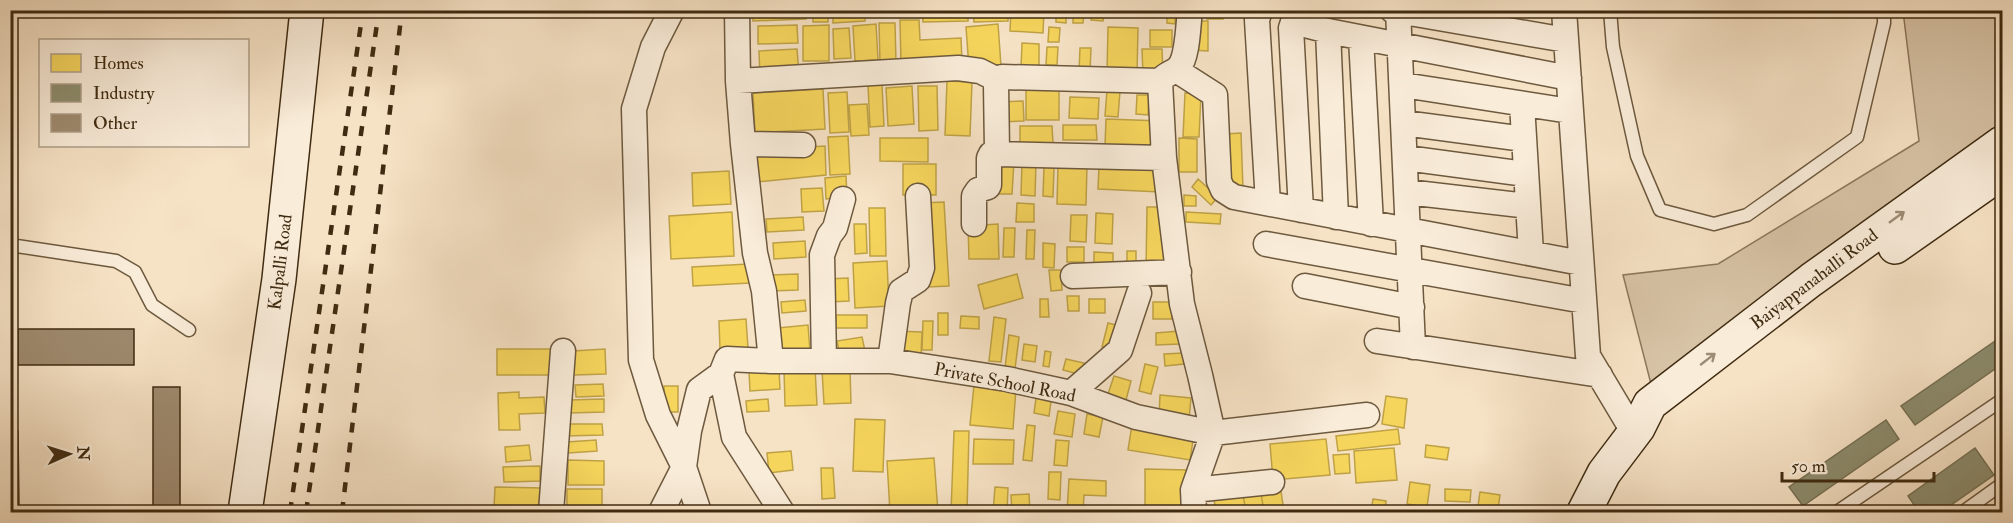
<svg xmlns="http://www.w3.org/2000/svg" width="2013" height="523" viewBox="0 0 2013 523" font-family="'IM FELL Double Pica',serif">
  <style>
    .green { fill: #d7c3a6; stroke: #8b775c; stroke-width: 1.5 }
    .homes { fill: #f6d55c; stroke: #bfa246; stroke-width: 1.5 }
    .industry { fill: #8c8c6e; stroke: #756f52; stroke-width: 1.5 }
    .building { fill: #9e8a6f; stroke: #3f2b11; stroke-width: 1.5 }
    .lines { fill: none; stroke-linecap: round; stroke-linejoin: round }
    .lane-casing { stroke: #6d593e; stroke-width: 15 }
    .street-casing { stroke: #6d593e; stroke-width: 27 }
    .secondary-casing { stroke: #3f2b11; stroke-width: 36 }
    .lane { stroke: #f9ecd9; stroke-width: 12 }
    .street { stroke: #f9ecd9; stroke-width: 24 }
    .secondary { stroke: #f9ecd9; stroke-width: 33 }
    .rail { stroke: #3f2b11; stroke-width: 4.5; stroke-dasharray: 10 10; stroke-linecap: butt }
    .oneway { stroke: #9c8c75 }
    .labels { text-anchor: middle; stroke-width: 6; stroke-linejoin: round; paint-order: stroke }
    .street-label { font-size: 18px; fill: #3f2b11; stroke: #f9ecd9 }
  </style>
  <rect width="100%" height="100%" fill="#f6e2c5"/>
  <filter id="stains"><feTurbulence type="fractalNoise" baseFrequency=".00333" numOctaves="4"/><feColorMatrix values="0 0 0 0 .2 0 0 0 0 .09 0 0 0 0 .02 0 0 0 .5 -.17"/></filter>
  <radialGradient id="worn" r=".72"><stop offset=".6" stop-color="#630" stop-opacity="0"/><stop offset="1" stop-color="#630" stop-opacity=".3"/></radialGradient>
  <path class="green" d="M1903 11H2002V122L1651 384 1623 275 1718 264 1919 141Z"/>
  <path class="homes" d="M753 10H806V19L753 21Z
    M813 10H828V22H813Z
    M833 10H865V21L833 23Z
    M868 10H890V17H868Z
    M922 10H968V21L923 22Z
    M973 10H1008V21L974 22Z
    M1011 10H1044L1043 33 1010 31Z
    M1056 10H1066V23L1056 22Z
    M1073 10H1084L1083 23H1073Z
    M1092 10H1104L1103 21 1091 20Z
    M1167 10H1175V24L1167 23Z
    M1207 10H1223V19H1207Z
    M900 20H919L920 40 961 38 962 62 901 64Z
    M1190 21H1208V51L1189 50Z
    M879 23H895L896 63H880Z
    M876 24 878 60 855 61 853 26Z
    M998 24 1001 66 969 68 966 27Z
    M797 25 798 43 758 44V26Z
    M829 25V61H803V26Z
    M1049 27 1060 28 1059 42H1048Z
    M1108 27 1138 28 1137 73 1107 72Z
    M849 28 851 58 834 59 833 29Z
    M1150 30H1172V47H1150Z
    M1022 43 1039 44V68L1021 67Z
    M1047 47H1058L1057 65H1046Z
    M1080 48H1091L1090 72 1079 71Z
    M797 49 799 75 760 78 759 51Z
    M1142 49H1162L1163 74 1143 75Z
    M947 81 972 82 970 136 945 135Z
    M868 85H882L884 126 870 127Z
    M912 86 914 124 888 126 886 88Z
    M918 86H937L938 130 919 131Z
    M823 89 825 129 755 133 753 93Z
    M1026 90H1059V120H1026Z
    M1107 90 1120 91 1118 117 1105 116Z
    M847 92 849 132 830 133 828 93Z
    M1185 93 1201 94 1199 137H1183Z
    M1137 95H1149L1148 115 1136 114Z
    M1070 97 1099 98 1098 119 1069 118Z
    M1023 101 1024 121 999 122 998 102Z
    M867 104 869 135 851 136 849 105Z
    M1106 119 1161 121 1160 148 1105 146Z
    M1063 125H1096L1097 140H1063Z
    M1020 126H1052L1053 143 1020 144Z
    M1241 133 1243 189 1227 190 1225 134Z
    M848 136 850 174 830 175 828 137Z
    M880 138H928V162L880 161Z
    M1179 138 1197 139V172H1179Z
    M825 146 826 175 757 182 755 150Z
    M992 161H1014L1012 194H991Z
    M1022 162 1036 163 1035 196 1021 195Z
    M903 164H936V195H903Z
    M1058 164 1087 165 1086 205 1057 204Z
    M1099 166 1160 168V192L1098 189Z
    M1044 167 1054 168 1053 197 1043 196Z
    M729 171 731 204 693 206 692 173Z
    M846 176 847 197 826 199 825 178Z
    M1198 179 1218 197 1211 205 1192 187Z
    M822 188 824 211 802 212 801 189Z
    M1184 195 1196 196V206H1184Z
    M944 202 949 286 927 287 921 203Z
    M1017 203 1034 204V222H1016Z
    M1147 207H1165L1164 270H1146Z
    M869 208H885L886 256H870Z
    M732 212 734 256 671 259 669 216Z
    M1186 212 1221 214 1220 224 1186 222Z
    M1096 213 1113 214 1112 244 1095 243Z
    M1071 215H1087L1086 242 1070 241Z
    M803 217 804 230 767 232 766 219Z
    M854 224H866L867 253 855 254Z
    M998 224 999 259H969L968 226Z
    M1004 228H1015L1014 257H1003Z
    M1027 230H1035L1034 259H1026Z
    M805 241 806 257 774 259 773 243Z
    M1043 243 1055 244 1054 268 1043 267Z
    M1067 247H1084V262H1067Z
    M1127 251H1136V269H1127Z
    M1094 252 1113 253V267L1094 266Z
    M887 261 889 306 855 308 853 263Z
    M749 264 750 283 693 286 692 267Z
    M1049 270H1061L1062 290 1051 291Z
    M798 274V290L771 291 770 275Z
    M1017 274 1023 298 984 309 978 285Z
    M848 278 849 301 829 302 828 279Z
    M1067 296H1079V311H1068Z
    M1040 299H1048L1049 317H1040Z
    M1089 299H1105V313H1089Z
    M805 300 806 311 782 313 781 302Z
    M1153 302H1171L1172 319H1153Z
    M938 313H948V335H938Z
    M836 315H867V328H836Z
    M961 316 979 317V329L960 328Z
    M994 317 1006 319 1001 362 989 361Z
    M746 319 748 348 720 350 719 321Z
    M923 321H933L932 350H922Z
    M1108 323 1124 327 1118 350 1102 347Z
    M808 325 810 352 780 355 778 328Z
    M895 331 922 332 921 356 894 355Z
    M1179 331 1180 344 1156 345V333Z
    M1009 335 1019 337 1015 369 1005 368Z
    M862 337 865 351 840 355 837 341Z
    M1024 344 1037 346 1035 362 1022 360Z
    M497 349H552V375H497Z
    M605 349 606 374 574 375 573 351Z
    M1045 351 1051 352 1049 367 1043 366Z
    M1183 353 1184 364 1165 366 1164 354Z
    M1066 359 1084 363 1082 375 1063 370Z
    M1145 364 1158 367 1151 394 1139 391Z
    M815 368 817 405 785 406 784 369Z
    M779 369 780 389 750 391 749 371Z
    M850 369 851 403 824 404 822 370Z
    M1114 376 1131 381 1126 400 1108 394Z
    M603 384 604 396 576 397 575 385Z
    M974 385 1016 389 1013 429 970 425Z
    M664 386H678V412H665Z
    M1037 391 1052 394 1049 416 1034 413Z
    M519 392V398L544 397 545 413 519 414 520 430H499L498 393Z
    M1160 395 1191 398 1189 419 1159 417Z
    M1386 396 1407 399 1404 428 1382 424Z
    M604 399V412L568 413V400Z
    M768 399 769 411 747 412 746 401Z
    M1058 411 1075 414 1072 437 1054 434Z
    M1087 414 1103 417 1099 437 1084 434Z
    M855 419 885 420 883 472 853 471Z
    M564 424H602L603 435 564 436Z
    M1027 425 1035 426 1032 461 1023 460Z
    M1132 425 1194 434 1190 460 1128 450Z
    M1398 429 1400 444 1338 451 1336 436Z
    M954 431H969L967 512H951Z
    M974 439 1014 440 1013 464H973Z
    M1326 439 1330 475 1273 480 1270 444Z
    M596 440 597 451 568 453 567 442Z
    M1056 440 1069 441 1067 466 1054 465Z
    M529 445 531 460 506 462 505 447Z
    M1426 445 1449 448 1447 460 1425 457Z
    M1394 448 1397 480 1356 483 1354 451Z
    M791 451 793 470 769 473 767 453Z
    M1349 454 1350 473 1335 474 1333 455Z
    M934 458 938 512H890L887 461Z
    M568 460 604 461V485H568Z
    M540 466V481L504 482 503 467Z
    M821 468H833L835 498 822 499Z
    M1145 469 1189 470V512H1145Z
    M1049 472H1061L1060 500 1048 499Z
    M1069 479 1106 481V496L1084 495 1083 512H1067Z
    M1410 482 1430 485 1427 507 1407 504Z
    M1280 484 1284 512H1264L1260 487Z
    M495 487 541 488 540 508 494 507Z
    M995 487 1008 488 1007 512H993Z
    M1260 487 1264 512H1246L1242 489Z
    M1242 488 1246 512H1216L1213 493Z
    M567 489H602V511H567Z
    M1445 489 1471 490 1470 502 1445 501Z
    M1480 492 1500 495 1498 509 1478 506Z
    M1029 494 1030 512H1012L1011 495Z
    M1373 499 1386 501 1385 512H1371Z"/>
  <path class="industry" d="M1998 339 2002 345V364L1915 425 1901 406Z
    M1886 420 1899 439 1803 506 1789 487Z
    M1975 448 1994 475 1941 512H1919L1908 496Z"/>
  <path class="building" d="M18 329H134V365H18Z
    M153 387H180V512H153Z
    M10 431H18L19 506H10Z"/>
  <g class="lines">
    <defs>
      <path id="lane" d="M1610 10 1613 47 1637 156 1660 210 1714 224 1747 215 1857 137 1884 23V10
        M10 245 116 261 135 272 152 305 189 330
        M1837 512 2002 400
        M1963 512 2002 484"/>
      <path id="street" d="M672 10 653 47 634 109 641 360 658 415 684 467 699 512
        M737 10 738 81 743 144 755 253 764 291 771 361
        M1260 10 1257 20 1268 203
        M1392 10 1566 40
        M1398 10 1413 347
        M1564 10 1588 356 1634 433
        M1328 31 1336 217
        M1361 38 1371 224
        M1176 70 1215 95 1219 181 1223 190 1234 197 1581 263
        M738 81 958 68 980 71 998 80
        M1160 81 1002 77 998 80 996 84 997 151 999 154 1164 158 1160 81C1166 73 1174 73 1179 67 1188 56 1188 25 1190 10
        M1403 85 1570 111
        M1522 104 1531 253
        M1404 123 1524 139
        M743 144 803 145
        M1164 158 1182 304 1200 375 1213 433 1367 415
        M1406 158 1526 174
        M1407 192 1528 206
        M1301 210 1291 28 1293 22 1328 31 1569 78
        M974 224V196L978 190 988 187 989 185V158L991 154 997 151
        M1266 244 1584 301
        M1073 276 1179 272
        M1305 286 1412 307
        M1377 341 1600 375
        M824 361 822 255 829 236 835 228 843 199
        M890 361 898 303 901 291 918 280 922 268 918 196
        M721 374 727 359 771 361H890L1007 379 1071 393 1136 417 1213 433 1193 490 1194 512
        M721 374 734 437 782 512
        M1071 393 1120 350 1139 293
        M1193 490 1272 482
        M551 512 563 351
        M661 512 684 467 689 431 699 390 721 374"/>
      <path id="secondary" d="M1895 247 2002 172
        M245 512 279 279 307 10
        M1584 512 1604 473 1638 428 1650 404 1811 280 2002 143"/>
    </defs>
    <use href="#lane" class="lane-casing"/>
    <use href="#street" class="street-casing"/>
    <use href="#secondary" class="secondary-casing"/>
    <use href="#lane" class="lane"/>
    <use href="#street" class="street"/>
    <use href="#secondary" class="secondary"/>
    <path class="rail" d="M290 512 363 10
      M306 512 379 10
      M342 512 402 10"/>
  </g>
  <defs><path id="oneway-shaft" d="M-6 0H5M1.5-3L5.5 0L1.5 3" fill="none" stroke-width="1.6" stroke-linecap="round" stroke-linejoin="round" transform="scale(1.5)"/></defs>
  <g class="oneway">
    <use href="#oneway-shaft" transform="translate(1897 217) rotate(-36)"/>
    <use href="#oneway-shaft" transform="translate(1708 359) rotate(-38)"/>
  </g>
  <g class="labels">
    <g class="street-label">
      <text transform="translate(280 262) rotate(-83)" y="6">Kalpalli Road</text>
      <text transform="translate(1814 279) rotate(-37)" y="6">Baiyappanahalli Road</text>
      <text transform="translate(1005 382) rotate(11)" y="6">Private School Road</text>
    </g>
  </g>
  <rect width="2013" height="523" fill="none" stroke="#f6e2c5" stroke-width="36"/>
  <rect x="12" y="12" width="1989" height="499" fill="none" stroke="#3f2b11" stroke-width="3"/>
  <rect x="18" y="18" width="1977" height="487" fill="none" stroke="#3f2b11" stroke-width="1.5"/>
  <rect x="39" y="39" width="210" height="108" fill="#f9ecd9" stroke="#af9f89" stroke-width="1.5"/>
  <rect x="51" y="54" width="30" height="18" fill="#f6d55c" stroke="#af9f89" stroke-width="1.5"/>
  <text x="93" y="69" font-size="18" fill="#3f2b11">Homes</text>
  <rect x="51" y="84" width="30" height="18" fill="#8c8c6e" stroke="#af9f89" stroke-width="1.5"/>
  <text x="93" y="99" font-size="18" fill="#3f2b11">Industry</text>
  <rect x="51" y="114" width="30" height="18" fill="#9e8a6f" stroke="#af9f89" stroke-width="1.5"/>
  <text x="93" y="129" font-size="18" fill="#3f2b11">Other</text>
  <g transform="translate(69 454) rotate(87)" stroke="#f9ecd9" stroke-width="4.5" paint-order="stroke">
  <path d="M0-4.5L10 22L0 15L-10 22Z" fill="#3f2b11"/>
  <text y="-9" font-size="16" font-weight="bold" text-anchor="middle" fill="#3f2b11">N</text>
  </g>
  <path d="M1782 472v9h152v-9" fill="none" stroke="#3f2b11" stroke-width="3"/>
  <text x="1791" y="472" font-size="18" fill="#3f2b11" stroke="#f9ecd9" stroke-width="4.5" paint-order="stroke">50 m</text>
  <rect width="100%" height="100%" filter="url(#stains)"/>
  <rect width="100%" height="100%" fill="url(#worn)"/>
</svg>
